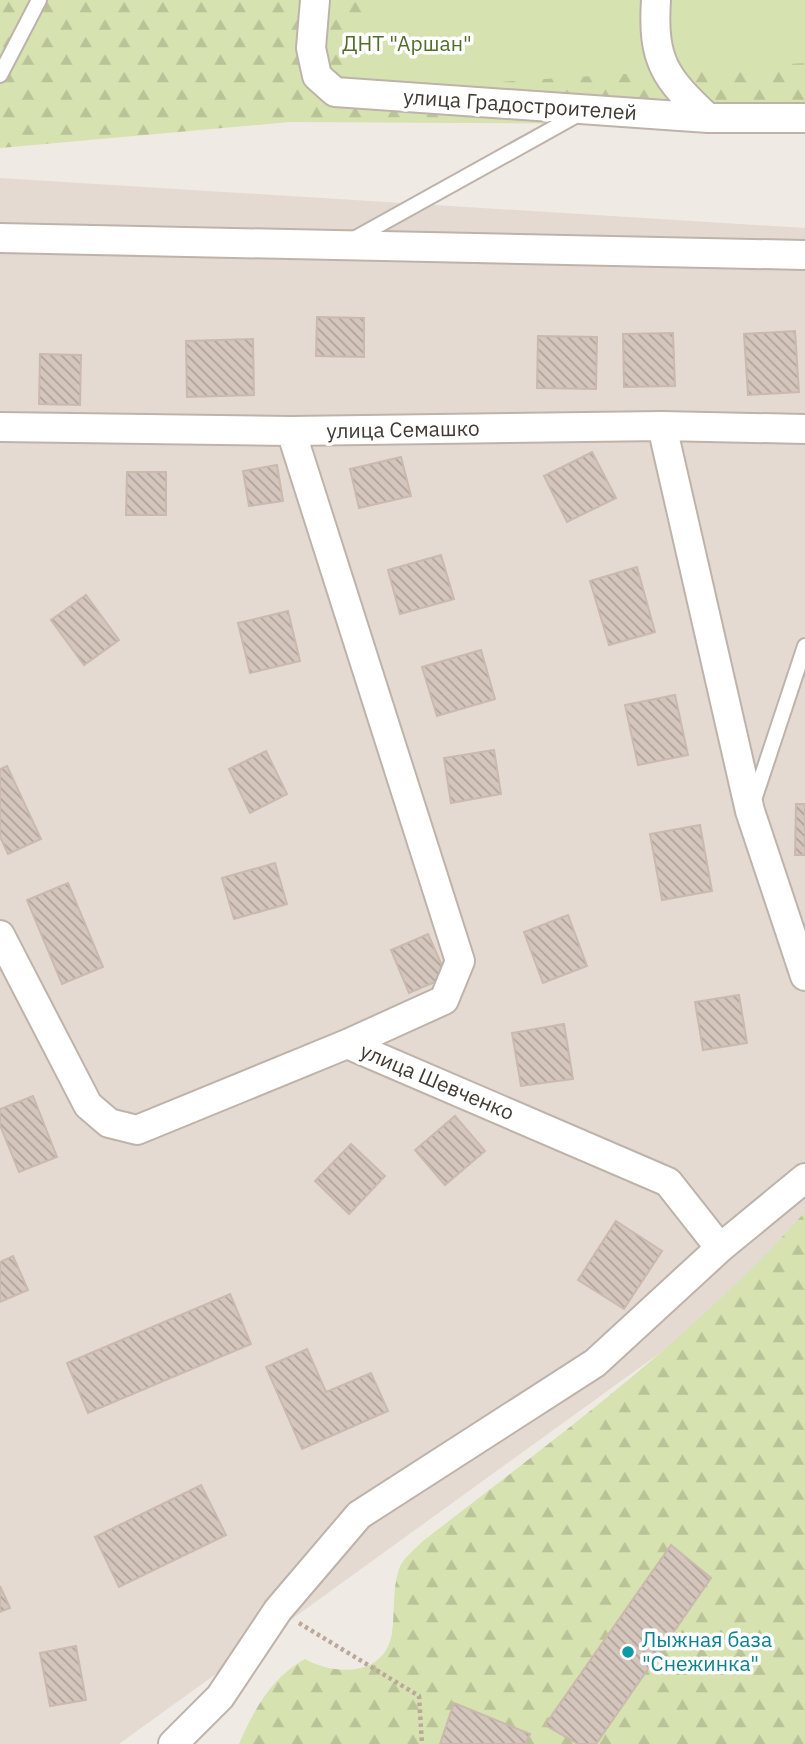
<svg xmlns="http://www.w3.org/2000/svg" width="805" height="1744" viewBox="0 0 805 1744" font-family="'IBM Plex Sans',sans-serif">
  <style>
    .residential { fill: #e4dad2 }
    .forest { fill: url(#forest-firs) }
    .garden { fill: #d6e2af }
    .building { fill: url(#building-back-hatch); stroke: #cbb9ae; stroke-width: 2 }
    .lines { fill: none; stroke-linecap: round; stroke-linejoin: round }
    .service-casing { stroke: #beb3aa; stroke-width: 18 }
    .minor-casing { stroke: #beb3aa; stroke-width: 32 }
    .path { stroke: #bba89a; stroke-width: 4.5; stroke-dasharray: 3.5 3.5; stroke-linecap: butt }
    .service { stroke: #fff; stroke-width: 14 }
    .minor { stroke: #fff; stroke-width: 28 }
    .culture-dot { fill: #0f9aa8; stroke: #fff; stroke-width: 2.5 }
    .labels { text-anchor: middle; stroke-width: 7; stroke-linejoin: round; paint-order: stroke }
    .park-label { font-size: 21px; fill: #546e2d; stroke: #fff }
    .street-label { font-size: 21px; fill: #423a34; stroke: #fff }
    .culture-label { font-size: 21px; fill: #0d838f; stroke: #fff; text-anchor: start }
  </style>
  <defs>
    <pattern id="forest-firs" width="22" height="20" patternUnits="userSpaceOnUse" patternTransform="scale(1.75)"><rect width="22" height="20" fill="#d6e2af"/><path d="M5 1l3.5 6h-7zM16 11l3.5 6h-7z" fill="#b9c397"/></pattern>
    <pattern id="building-back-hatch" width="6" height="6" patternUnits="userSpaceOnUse" patternTransform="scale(1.75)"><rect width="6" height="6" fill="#d4c6bd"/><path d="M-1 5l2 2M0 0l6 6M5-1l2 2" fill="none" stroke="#aea29a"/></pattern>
  </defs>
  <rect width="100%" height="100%" fill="#f0eae4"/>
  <path class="residential" d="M0 178 805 228V1248L119 1744H0Z"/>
  <path class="forest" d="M0 0H805V125L290 122 0 148Z
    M805 1212V1744H239C255 1708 271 1678 305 1659 335 1676 385 1677 392 1633 395 1612 392 1590 399 1569 402 1559 416 1548 423 1541 556 1438 693 1338 805 1212Z"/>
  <path class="garden" d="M377 0H805V63L335 92Z"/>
  <path class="building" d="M317 317 364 318V357L316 356Z
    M795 331 799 392 748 395 744 334Z
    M673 333 675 386 624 387 623 334Z
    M538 336 597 337 596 389 537 388Z
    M253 339 254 395 187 397 186 341Z
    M40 354 81 355 80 405 39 404Z
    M592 452 616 498 567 522 544 476Z
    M401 457 411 496 359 508 350 469Z
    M277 465 283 501 249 506 243 471Z
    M127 472H166V515H126Z
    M441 555 454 599 400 614 388 570Z
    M637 567 655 632 609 645 590 581Z
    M86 595 119 640 84 665 51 620Z
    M288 611 300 661 250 673 238 623Z
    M481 650 495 699 437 716 422 667Z
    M675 695 688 755 638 765 625 705Z
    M494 750 501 794 451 803 444 758Z
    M266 751 287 794 250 813 229 769Z
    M7 766 41 839 8 854 0 837V769Z
    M796 804H805V855H795Z
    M700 825 712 891 662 900 650 834Z
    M275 863 287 904 234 919 222 878Z
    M68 883 103 967 62 984 27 900Z
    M568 915 587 966 543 983 524 932Z
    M428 934 447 977 409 993 391 950Z
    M739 995 747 1043 703 1050 695 1002Z
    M564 1024 573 1079 521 1086 512 1033Z
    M33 1096 57 1157 19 1172 0 1125V1109Z
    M455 1116 485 1151 445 1185 415 1150Z
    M351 1144 385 1176 349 1214 315 1181Z
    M616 1221 662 1251 624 1309 578 1280Z
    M13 1256 28 1290 0 1302V1262Z
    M230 1294 251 1344 88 1413 67 1363Z
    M307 1349 326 1392 371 1373 388 1411 302 1449 266 1367Z
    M201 1485 226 1535 119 1587 95 1537Z
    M671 1545 711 1578 596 1744H578L545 1725Z
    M0 1586 10 1608 0 1612Z
    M76 1646 86 1700 50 1706 40 1653Z
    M454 1703 530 1734 525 1744H440Z"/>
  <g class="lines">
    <defs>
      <path id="service" d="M0 75 39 0
        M352 240 579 114
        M753 803 805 646"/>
      <path id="minor" d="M315 0 311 48 317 76 335 92 708 118H805
        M656 0C652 61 665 78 708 118
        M0 238 805 255
        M662 426 750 811 805 976
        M0 427 291 431 662 426 805 429
        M291 431 460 961 444 1000 347 1044
        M0 935 88 1105 109 1123 137 1130 347 1044 668 1182 720 1248
        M173 1744 220 1697 278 1610 359 1515 595 1363 720 1248 805 1178"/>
    </defs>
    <use href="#service" class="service-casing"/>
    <use href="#minor" class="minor-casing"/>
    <path class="path" d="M299 1623 419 1696 422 1744"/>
    <use href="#service" class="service"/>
    <use href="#minor" class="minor"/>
  </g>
  <circle class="culture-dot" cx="628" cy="1652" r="7"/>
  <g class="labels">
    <g class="park-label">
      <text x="407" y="51">ДНТ "Аршан"</text>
    </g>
    <g class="street-label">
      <text transform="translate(520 105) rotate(4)" y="7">улица Градостроителей</text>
      <text transform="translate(403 430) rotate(-1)" y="7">улица Семашко</text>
      <text transform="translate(437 1082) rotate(23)" y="7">улица Шевченко</text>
    </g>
    <g class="culture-label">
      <text x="642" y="1647">Лыжная база<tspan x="642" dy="24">"Снежинка"</tspan></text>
    </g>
  </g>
</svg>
